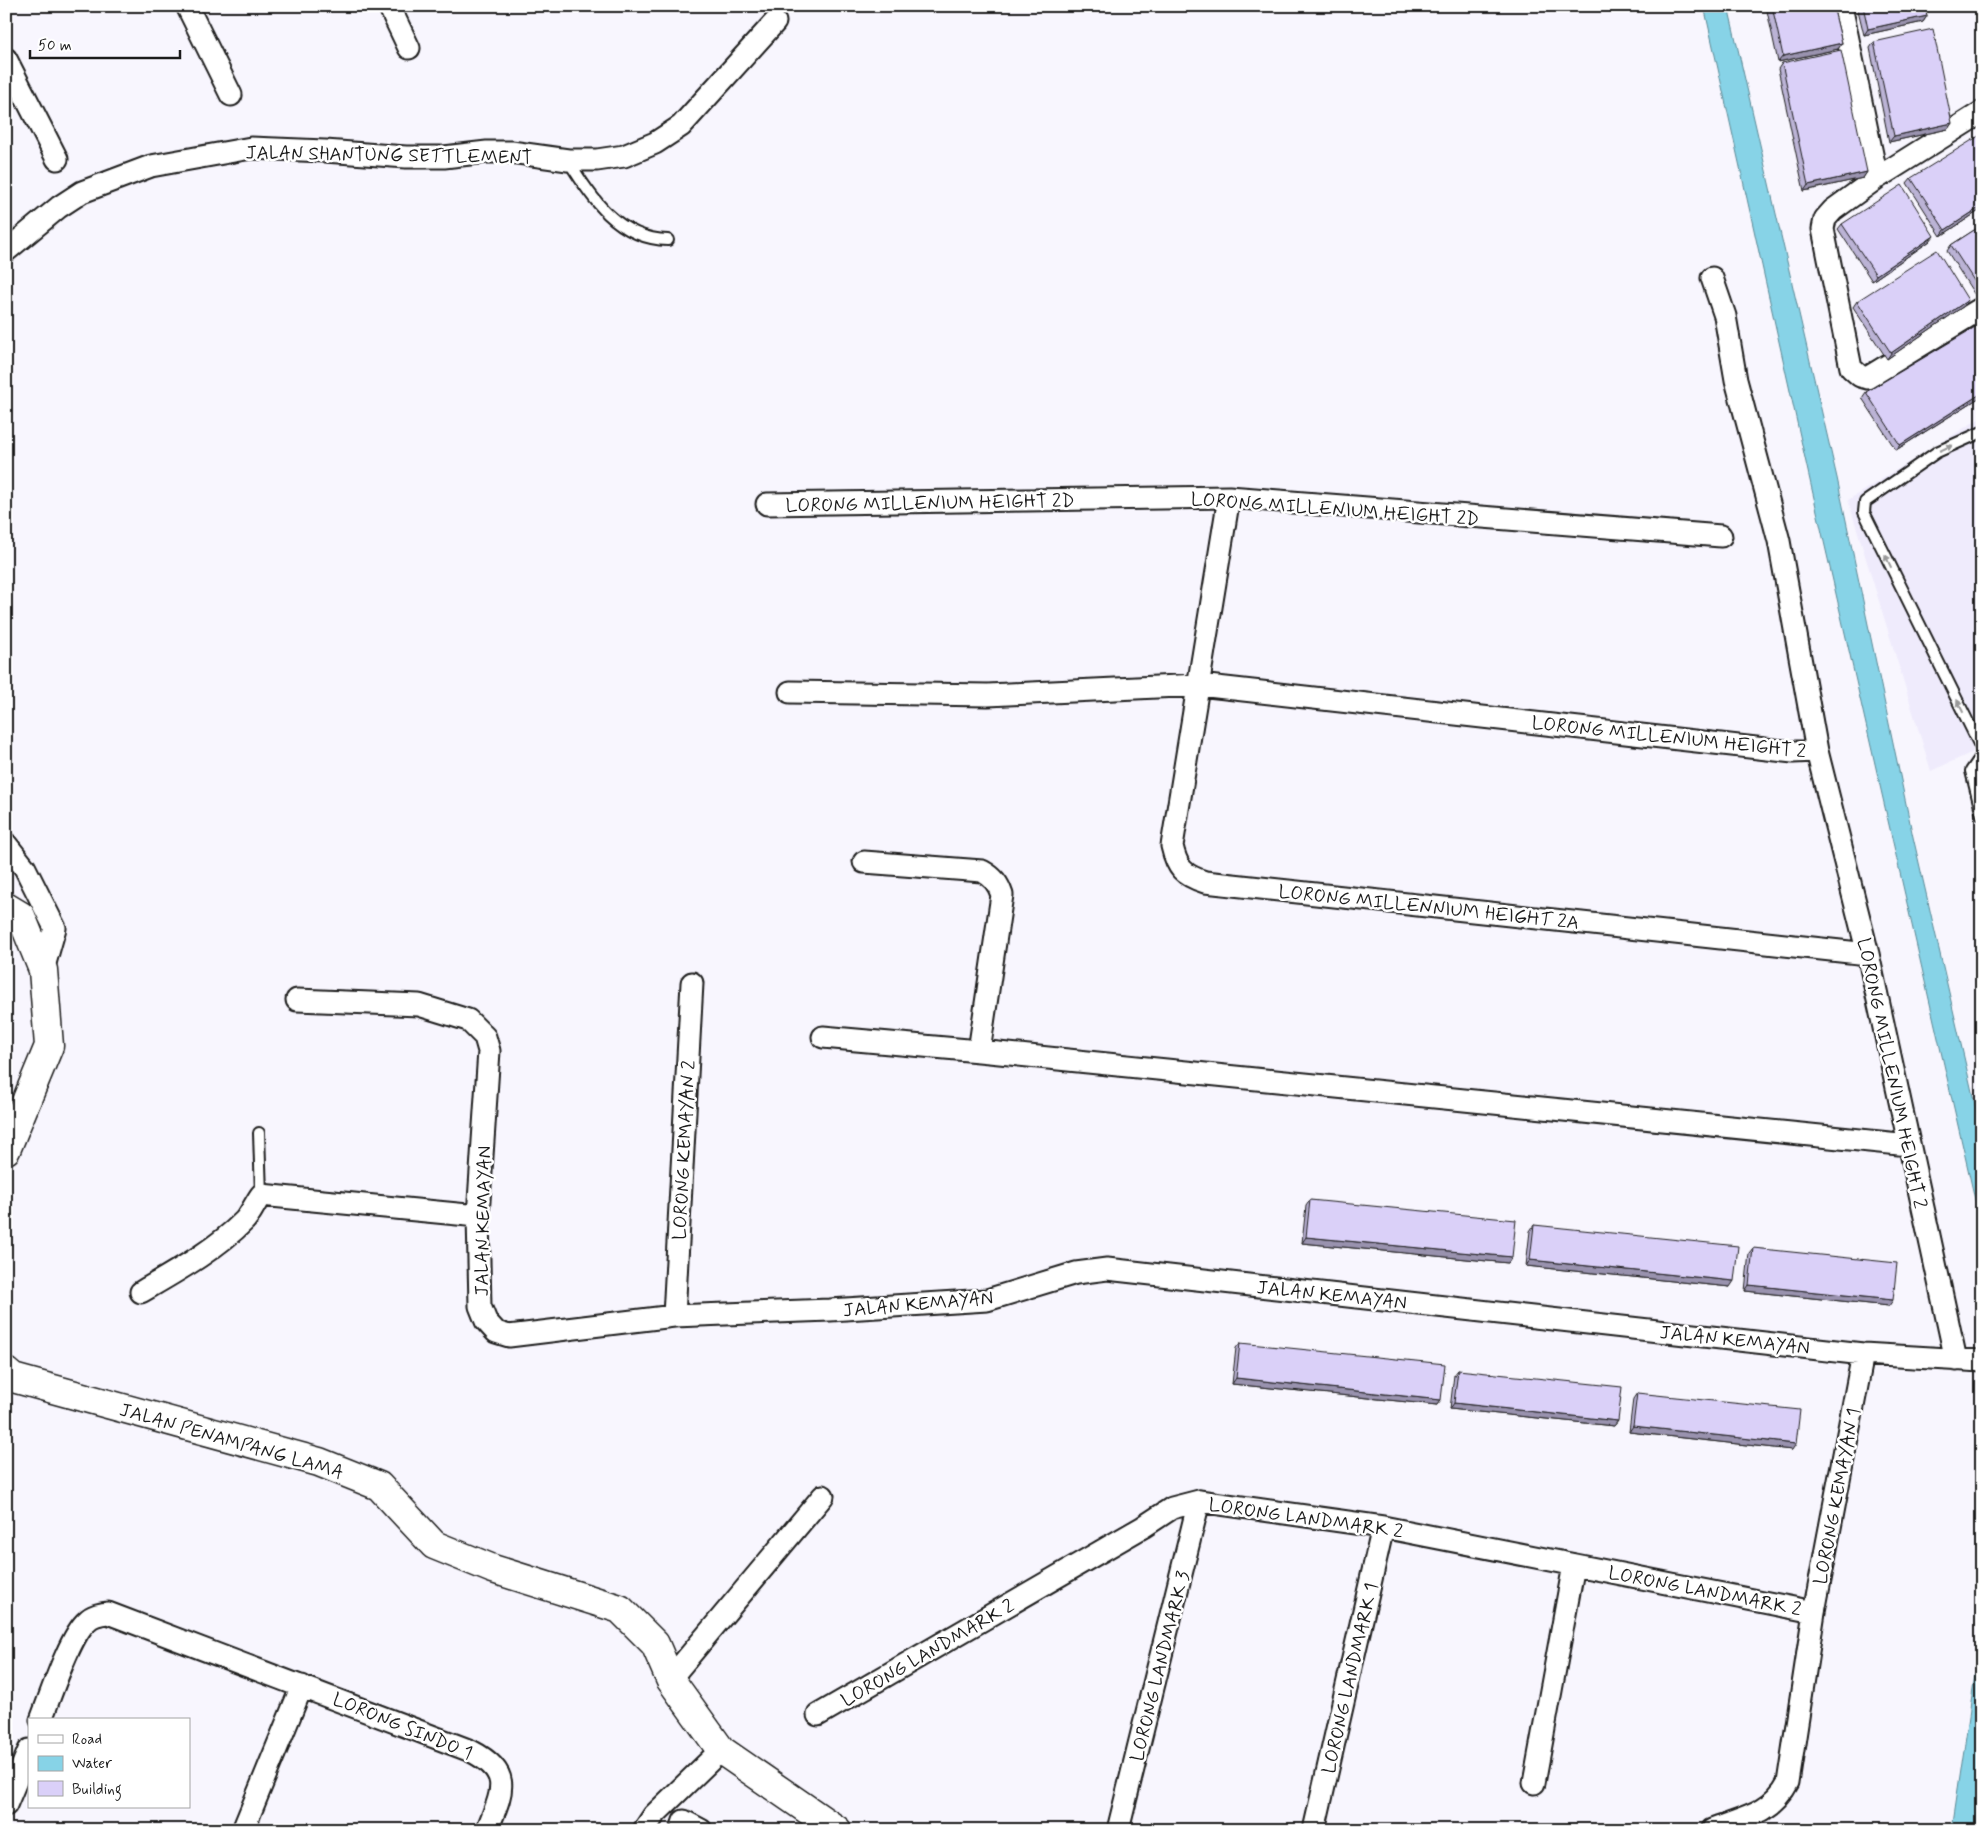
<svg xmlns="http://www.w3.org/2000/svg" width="1988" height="1836" viewBox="0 0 1988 1836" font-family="Mynerve,sans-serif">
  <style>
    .built { fill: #efebfc }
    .water { fill: #87d3e7; stroke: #5c8a96 }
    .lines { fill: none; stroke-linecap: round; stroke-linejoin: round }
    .lane-casing { stroke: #1c1c1c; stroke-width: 14 }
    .street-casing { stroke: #1c1c1c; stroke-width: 25 }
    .secondary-casing { stroke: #1c1c1c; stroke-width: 31 }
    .lane { stroke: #fff; stroke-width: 10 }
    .street { stroke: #fff; stroke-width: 21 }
    .secondary { stroke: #fff; stroke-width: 28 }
    .wall { fill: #bbb3d5; stroke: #1c1c1c }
    .shaded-wall { fill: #9992ae; stroke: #1c1c1c }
    .building { fill: #dad0f8; stroke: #1c1c1c }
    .oneway { fill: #999 }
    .labels { text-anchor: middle; stroke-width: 5; stroke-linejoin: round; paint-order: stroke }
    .street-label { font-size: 19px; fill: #1c1c1c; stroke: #fff }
  </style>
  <rect width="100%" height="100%" fill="#f8f6fe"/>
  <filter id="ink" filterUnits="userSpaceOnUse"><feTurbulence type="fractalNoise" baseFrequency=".02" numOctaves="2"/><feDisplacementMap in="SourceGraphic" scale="10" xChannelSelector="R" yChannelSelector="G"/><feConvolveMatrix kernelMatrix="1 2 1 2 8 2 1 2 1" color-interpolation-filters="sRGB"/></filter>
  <g filter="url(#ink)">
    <path class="built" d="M1982 417V748L1931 771 1848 500Z"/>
    <path class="water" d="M1704 6H1728L1837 478 1913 837 1982 1135V1230L1811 485Z
      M1982 1629V1790L1976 1830H1952Z"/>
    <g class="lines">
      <defs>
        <path id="lane" d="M568 160C591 198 618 239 668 240
          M1982 432 1937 452 1865 502 1864 512 1982 750
          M1982 755 1971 771 1982 815
          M259 1133 261 1195"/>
        <path id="street" d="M187 6 231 95
          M389 6 409 48
          M1841 6 1877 178
          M6 59 57 159
          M1982 112 1877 178 1833 210 1825 219 1823 229 1851 368 1860 376 1867 378 1982 308
          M6 251 59 207 82 192 151 166 251 148 325 151 406 157H444L487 152H511L568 160H597L624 156 655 143 681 126 775 22
          M1712 278 1725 316 1736 380 1779 541 1817 751
          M1229 497 1172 846C1177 868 1183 875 1205 882L1868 954
          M767 504 1229 497 1721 536
          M790 692 988 695 1199 685 1793 752 1817 751 1868 954 1956 1360
          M6 844 25 868 55 928 43 970
          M864 862 982 871C993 877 998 883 1002 895L979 1051
          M297 1000 419 1005 468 1020 485 1037 489 1051 478 1216 480 1306 486 1321 496 1332 509 1336 674 1316 830 1310 987 1300 1076 1273 1107 1269 1863 1354 1982 1361
          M823 1037 979 1051 1909 1145
          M141 1292C177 1271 215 1250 244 1221 251 1214 255 1203 261 1195L478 1216
          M674 1316 692 983
          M670 1679 823 1496
          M818 1715 1143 1527 1172 1508 1199 1501 1383 1527 1814 1612
          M41 1720C50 1697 70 1635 87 1621 92 1615 101 1614 108 1613L471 1751C514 1773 502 1792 487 1830
          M1534 1783 1574 1565
          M6 1805 29 1750
          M243 1830 302 1686
          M644 1830 654 1815 721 1750
          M681 1830 684 1821 701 1830
          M1118 1830 1199 1501
          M1314 1830 1383 1527
          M1712 1830C1743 1818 1772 1814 1788 1783L1814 1612 1863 1354"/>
        <path id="secondary" d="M6 907 21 916 43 970 49 1046 6 1150
          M6 1372 13 1378 319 1462 379 1486 434 1545 493 1569 620 1609 655 1644 670 1679 721 1750 837 1830"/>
      </defs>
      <use href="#lane" class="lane-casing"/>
      <use href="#street" class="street-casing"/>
      <use href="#secondary" class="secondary-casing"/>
      <use href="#lane" class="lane"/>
      <use href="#street" class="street"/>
      <use href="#secondary" class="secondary"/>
    </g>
    <path class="wall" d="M1766 6H1833L1842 43 1838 49 1778 62Z
      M1857 6H1925L1927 16 1923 22 1864 35Z
      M1874 42 1952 123 1948 129 1889 142 1870 48Z
      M1782 63 1867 172 1863 178 1804 191 1778 69Z
      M1911 178 1982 209 1941 236 1907 183Z
      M1842 224 1930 241 1872 281 1838 229Z
      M1982 225V302L1980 303 1947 251 1951 245Z
      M1857 301 1964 306 1887 359 1853 307Z
      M1866 392 1982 396 1896 450 1862 398Z
      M1310 1200 1512 1257 1508 1263 1302 1243 1306 1206Z
      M1534 1225 1730 1287 1526 1266 1530 1231Z
      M1753 1248 1889 1306 1745 1291 1749 1253Z
      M1240 1343 1437 1405 1232 1384 1236 1348Z
      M1458 1370 1618 1421 1614 1426 1450 1409 1454 1375Z
      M1637 1393 1792 1450 1629 1432 1633 1399Z"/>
    <path class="shaded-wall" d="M1927 16 1923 22 1864 35 1868 29Z
      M1842 43 1838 49 1778 62 1783 56Z
      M1952 123 1948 129 1889 142 1894 136Z
      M1867 172 1863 178 1804 191 1808 185Z
      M1982 206V209L1941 236 1945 230Z
      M1934 236 1930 241 1872 281 1876 275Z
      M1968 300 1964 306 1887 359 1891 353Z
      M1982 393V396L1896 450 1900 445Z
      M1306 1237 1512 1257 1508 1263 1302 1243Z
      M1530 1260 1734 1281 1730 1287 1526 1266Z
      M1749 1285 1893 1300 1889 1306 1745 1291Z
      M1236 1378 1441 1400 1437 1405 1232 1384Z
      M1454 1403 1618 1421 1614 1426 1450 1409Z
      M1633 1426 1796 1444 1792 1450 1629 1432Z"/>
    <path class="building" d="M1772 6H1833L1842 43 1783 56Z
      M1863 6H1925L1927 16 1868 29Z
      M1933 29 1952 123 1894 136 1874 42Z
      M1841 50 1867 172 1808 185 1782 63Z
      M1982 134V206L1945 230 1911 178Z
      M1902 185 1934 236 1876 275 1842 224Z
      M1982 225V293L1951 245Z
      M1937 250 1968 300 1891 353 1857 301Z
      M1982 323V393L1900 445 1866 392Z
      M1310 1200 1516 1220 1512 1257 1306 1237Z
      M1534 1225 1738 1246 1734 1281 1530 1260Z
      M1753 1248 1897 1263 1893 1300 1749 1285Z
      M1240 1343 1445 1364 1441 1400 1236 1378Z
      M1458 1370 1622 1387 1618 1421 1454 1403Z
      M1637 1393 1800 1410 1796 1444 1633 1426Z"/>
    <defs><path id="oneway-solid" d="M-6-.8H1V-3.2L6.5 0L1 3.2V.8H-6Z" transform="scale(1.25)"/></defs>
    <g class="oneway">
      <use href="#oneway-solid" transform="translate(1946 448) rotate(-24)"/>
      <use href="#oneway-solid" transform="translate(1888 561) rotate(-116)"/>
      <use href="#oneway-solid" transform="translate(1960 706) rotate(-116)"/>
    </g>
  </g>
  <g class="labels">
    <g class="street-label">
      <text transform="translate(389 154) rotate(1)" y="7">JALAN SHANTUNG SETTLEMENT</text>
      <text transform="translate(930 502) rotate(-1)" y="7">LORONG MILLENIUM HEIGHT 2D</text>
      <text transform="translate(1335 508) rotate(4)" y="7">LORONG MILLENIUM HEIGHT 2D</text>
      <text transform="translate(1669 736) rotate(6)" y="7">LORONG MILLENIUM HEIGHT 2</text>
      <text transform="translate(1429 906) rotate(6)" y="7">LORONG MILLENNIUM HEIGHT 2A</text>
      <text transform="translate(1893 1073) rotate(78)" y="7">LORONG MILLENIUM HEIGHT 2</text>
      <text transform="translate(683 1150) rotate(-87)" y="7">LORONG KEMAYAN 2</text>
      <text transform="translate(482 1221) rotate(-89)" y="7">JALAN KEMAYAN</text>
      <text transform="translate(1332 1294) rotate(6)" y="7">JALAN KEMAYAN</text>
      <text transform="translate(918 1303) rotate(-5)" y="7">JALAN KEMAYAN</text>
      <text transform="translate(1735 1339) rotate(6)" y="7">JALAN KEMAYAN</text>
      <text transform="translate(232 1440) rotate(16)" y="7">JALAN PENAMPANG LAMA</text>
      <text transform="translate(1836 1496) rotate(-79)" y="7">LORONG KEMAYAN 1</text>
      <text transform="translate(1306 1517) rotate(8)" y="7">LORONG LANDMARK 2</text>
      <text transform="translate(1705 1590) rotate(11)" y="7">LORONG LANDMARK 2</text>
      <text transform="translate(927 1652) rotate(-30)" y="7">LORONG LANDMARK 2</text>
      <text transform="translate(1159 1666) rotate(-76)" y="7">LORONG LANDMARK 3</text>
      <text transform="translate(1349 1678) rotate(-77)" y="7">LORONG LANDMARK 1</text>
      <text transform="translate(403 1725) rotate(22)" y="7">LORONG SINDO 1</text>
    </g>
  </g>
  <rect width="1988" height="1836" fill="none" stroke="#fff" stroke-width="25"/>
  <rect x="12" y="12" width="1963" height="1811" fill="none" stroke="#1c1c1c" stroke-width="2" filter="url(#ink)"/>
  <rect x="28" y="1718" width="162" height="90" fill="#ffffff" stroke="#a4a4a4"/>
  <rect x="38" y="1735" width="25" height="8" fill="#ffffff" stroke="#a4a4a4"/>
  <text x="72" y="1744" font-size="15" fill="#1c1c1c">Road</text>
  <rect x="38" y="1756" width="25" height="15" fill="#87d3e7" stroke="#a4a4a4"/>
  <text x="72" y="1768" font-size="15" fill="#1c1c1c">Water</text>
  <rect x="38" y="1781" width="25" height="15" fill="#dad0f8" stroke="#a4a4a4"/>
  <text x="72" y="1794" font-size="15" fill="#1c1c1c">Building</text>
  <path d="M30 50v8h150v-8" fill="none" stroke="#1c1c1c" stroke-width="2.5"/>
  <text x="38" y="50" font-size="15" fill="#1c1c1c" stroke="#ffffff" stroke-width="4" paint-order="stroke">50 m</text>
</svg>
